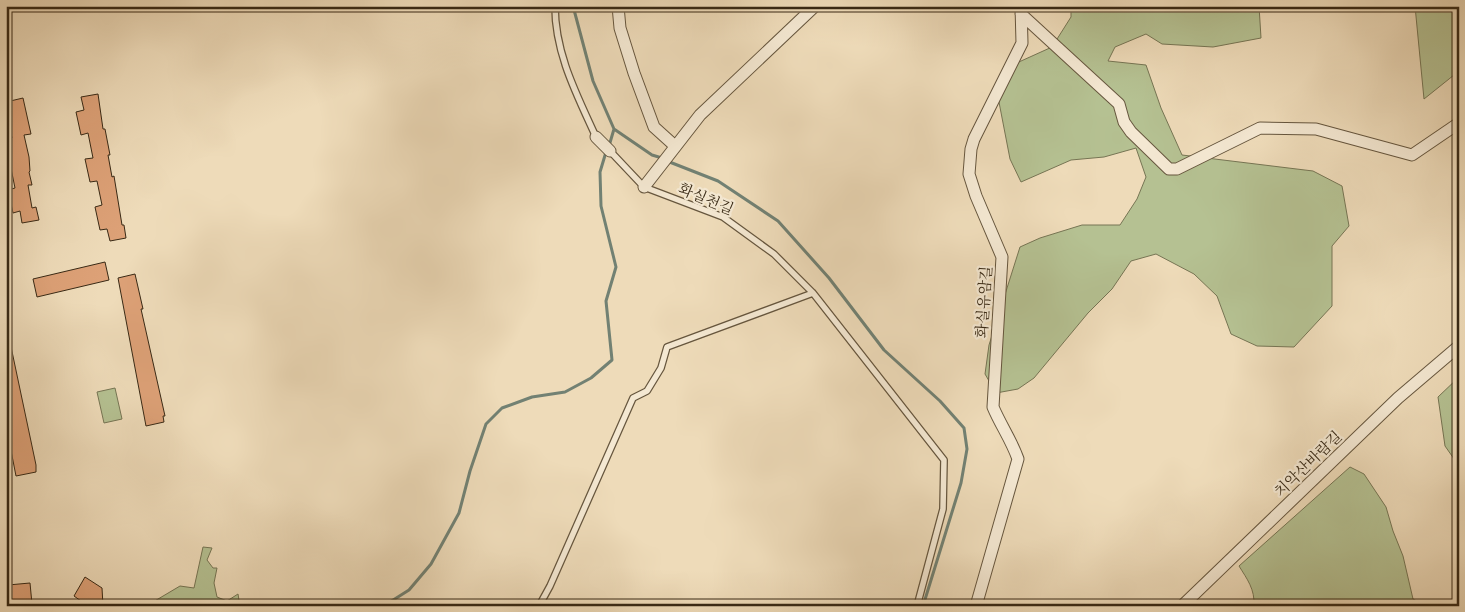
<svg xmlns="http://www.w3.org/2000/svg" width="1465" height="612" viewBox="0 0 1465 612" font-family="'Libre Caslon Text','Noto Serif KR',serif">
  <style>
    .green { fill: #b5c192; stroke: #767554 }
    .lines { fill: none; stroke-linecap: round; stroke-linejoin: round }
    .stream { stroke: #728173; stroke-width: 3 }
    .building { fill: #dda177; stroke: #382915 }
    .lane-casing { stroke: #66563e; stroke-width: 8 }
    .street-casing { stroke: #66563e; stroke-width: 13 }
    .lane { stroke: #f4e8d2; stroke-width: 5.5 }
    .street { stroke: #f4e8d2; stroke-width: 11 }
    .labels { text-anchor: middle; stroke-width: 4.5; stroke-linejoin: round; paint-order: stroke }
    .street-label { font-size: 15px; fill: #382915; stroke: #f4e8d2 }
  </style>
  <rect width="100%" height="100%" fill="#eedbb9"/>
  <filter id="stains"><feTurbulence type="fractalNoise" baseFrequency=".004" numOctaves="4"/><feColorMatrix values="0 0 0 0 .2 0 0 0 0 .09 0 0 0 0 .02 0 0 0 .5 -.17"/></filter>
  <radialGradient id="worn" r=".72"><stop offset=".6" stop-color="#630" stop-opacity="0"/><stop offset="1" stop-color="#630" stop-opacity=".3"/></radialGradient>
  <path class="green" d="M1071 6H1259L1261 38 1213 47 1162 44 1146 34 1115 47 1108 61 1146 65 1161 108 1182 155 1313 171 1342 186 1349 226 1332 246V306L1294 347 1257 346 1231 334 1217 296 1194 274 1156 254 1131 261 1112 289 1088 313 1034 378 1018 389 996 393 985 374 989 345 1020 247 1040 238 1082 225H1120L1137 199 1146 177 1136 148 1104 157 1071 160 1021 182 1010 159 998 97 1010 66 1052 47 1071 17Z
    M1415 6H1459V71L1424 99Z
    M1459 377V466L1445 446 1438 397Z
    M115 388 122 419 104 423 97 392Z
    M1350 467 1364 474 1386 507 1393 531 1403 556 1413 599 1426 606H1254C1255 589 1247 579 1239 566Z
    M203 547 212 548 207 560 213 568H217L214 583 217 597 227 601 238 594 240 606H132L140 602H153L180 586 194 588Z"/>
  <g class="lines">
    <path class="stream" d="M573 6 593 81 614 129 652 155 662 158
      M609 146 614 129
      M667 161 718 181 778 221 829 278 884 350 940 401 964 428 967 449 961 483 923 606
      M387 606 390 602 409 590 431 564 459 513 470 471 486 424 502 408 532 397 565 392 591 378 612 360 606 301 616 267 601 206 600 172 606 152"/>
  </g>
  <path class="building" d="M98 94 103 129H105L110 155H108L112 177 114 176 122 225H124L126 238 110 241 107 229 100 230 95 207 102 205 97 181 90 182 85 159 93 158 88 133 81 135 76 112 84 110 81 97Z
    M23 98 31 134 24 135 29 157 30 171 29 172 32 185H28L32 208 36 207 39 220 22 223 20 211 13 213 8 190 15 188 6 144V139L12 138 6 110V102Z
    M105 262 109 280 37 297 33 279Z
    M135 274 143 309H141L165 416H163L164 422 146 426 118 278Z
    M6 342H10L36 465V472L16 476 6 425Z
    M85 577 102 588 103 606H82L81 601 74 596Z
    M30 583 32 604 10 606 8 585Z"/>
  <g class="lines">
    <defs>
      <path id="lane" d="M9 6H35
        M555 6C555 54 577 95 596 137
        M610 151 644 187 723 217 774 254 813 293 944 460 943 509 917 606
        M539 606 550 586 633 398 647 391 661 368 667 347 813 293"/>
      <path id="street" d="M618 6 620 28 634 73 654 127 675 146
        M1021 14 1119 104 1124 122 1131 132 1169 169H1177L1260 128 1316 129 1412 155 1459 123
        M596 137 610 151
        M644 187 700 115 815 6
        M976 606 1018 459C1011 439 1001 426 993 407L1002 257 976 196 969 174 971 149 974 139 1022 43 1021 6
        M1182 606 1398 398 1459 346"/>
    </defs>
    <use href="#lane" class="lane-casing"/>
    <use href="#street" class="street-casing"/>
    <use href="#lane" class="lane"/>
    <use href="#street" class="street"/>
  </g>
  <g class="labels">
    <g class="street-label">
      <text transform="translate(706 199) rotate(23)" y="5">화실천길</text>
      <text transform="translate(984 302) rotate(-86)" y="5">화실유암길</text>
      <text transform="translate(1308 464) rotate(-44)" y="5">치악산바람길</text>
    </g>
  </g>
  <rect width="1465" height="612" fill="none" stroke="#eedbb9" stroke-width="25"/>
  <rect x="8" y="8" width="1450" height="597" fill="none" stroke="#382915" stroke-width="2.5"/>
  <rect x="12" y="12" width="1440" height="587" fill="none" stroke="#382915"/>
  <rect width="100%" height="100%" filter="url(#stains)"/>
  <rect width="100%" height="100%" fill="url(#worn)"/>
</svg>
